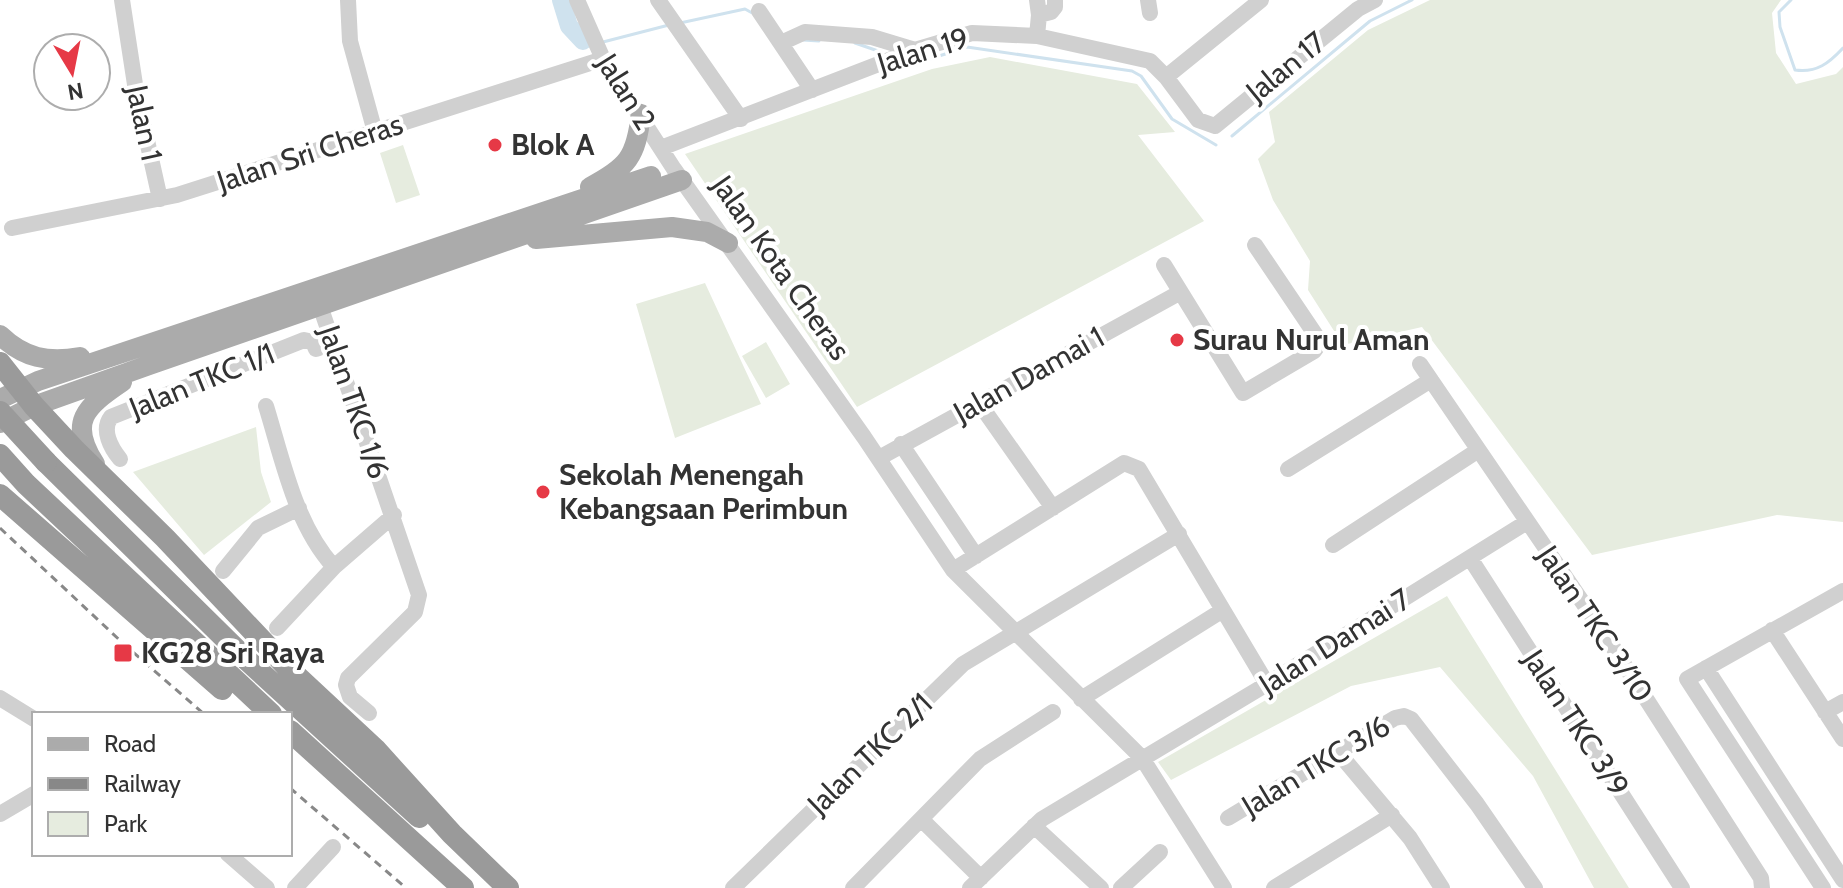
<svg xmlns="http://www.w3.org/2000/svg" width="1843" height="888" viewBox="0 0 1843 888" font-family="Cabin,sans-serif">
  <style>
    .green { fill: #e6ecdf }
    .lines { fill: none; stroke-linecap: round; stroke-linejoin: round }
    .stream { stroke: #cfe2ee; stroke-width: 3 }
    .river { stroke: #cfe2ee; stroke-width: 18 }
    .minor { stroke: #d0d0d0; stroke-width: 16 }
    .major { stroke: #ababab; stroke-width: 20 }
    .highway { stroke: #9a9a9a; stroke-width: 22 }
    .rail { stroke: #888; stroke-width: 3; stroke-dasharray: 8 6; stroke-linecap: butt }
    .highway-bridge { stroke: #9a9a9a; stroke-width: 22 }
    .poi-dot { fill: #e63946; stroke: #fff; stroke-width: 3 }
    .labels { text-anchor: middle; stroke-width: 8; stroke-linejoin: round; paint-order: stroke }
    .street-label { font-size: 30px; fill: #333; stroke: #fff }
    .poi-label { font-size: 30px; font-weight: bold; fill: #333; stroke: #fff; text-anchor: start }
  </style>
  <rect width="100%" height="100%" fill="#fff"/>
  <path class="green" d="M1430 0H1781L1772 13 1776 53 1796 84 1836 74 1843 67V522L1777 515 1592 555 1422 327 1343 345 1308 290 1310 261 1273 200 1258 159 1275 142 1269 112 1368 30Z
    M990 57 1137 84 1175 132 1138 135 1204 221 857 407 685 154 932 69Z
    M403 145 420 195 396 203 380 153Z
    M705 283 761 404 675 438 636 304Z
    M766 342 790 384 766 398 742 356Z
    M256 427 261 472 271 502 204 555 133 472Z
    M1447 596 1629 888H1594L1533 776 1440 667 1351 686 1171 780 1158 762Z"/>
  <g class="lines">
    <path class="stream" d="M1791 0 1779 12 1780 27 1795 70C1817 73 1829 63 1843 48
      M680 23 745 9 754 14
      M803 40 819 41
      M603 42 669 25
      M855 43 881 52
      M899 63 911 65 967 47 1132 71 1141 76 1172 119 1216 145
      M1232 136 1370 21 1412 0"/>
    <path class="river" d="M561 0 569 26 583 41"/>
    <path class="minor" d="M122 0 136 91 160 199
      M348 0 350 41 375 132
      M577 0 603 59 674 169 864 437 953 570 1142 758 1224 888
      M658 0 741 119
      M1148 0 1150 13
      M759 11 812 90
      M1039 15 1051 12 1055 7V0
      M1037 36 1039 15 1037 0
      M781 43 805 32 872 37 915 50
      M1166 77 1261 0
      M661 148 915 50 972 33 1037 36 1150 61 1166 77 1198 120 1215 126 1358 9 1375 0
      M12 228 177 195 603 59
      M1164 265 1243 393 1314 351 1319 344 1317 337 1255 245
      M316 294 419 595 415 612 348 678 346 685 350 697 369 713
      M1420 364 1609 641 1761 878 1762 888
      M979 403 1053 508
      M266 406C283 461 295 524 334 567
      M901 444 976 556
      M879 458 1179 293
      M120 459C111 448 101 430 111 417L304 340 313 342 316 349 333 343
      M1288 469 1431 380
      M1333 545 1477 451
      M1470 558 1682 888
      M953 570 1124 463 1139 469 1267 684
      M223 571 258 528 299 508
      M277 628 334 567 394 515
      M1772 630 1843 739
      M1706 668 1843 880
      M0 698 34 719
      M1081 699 1223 610
      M1825 712 1843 702
      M1337 751 1410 838 1442 888
      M0 814 34 794
      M1228 818 1395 718 1404 716 1411 719 1477 804 1535 888
      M921 819 981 878
      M1034 826 1101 888
      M228 854 267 888
      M295 888 333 847
      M733 888 963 664 1179 534
      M853 888 980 759 1053 712
      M970 888 1042 819 1267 684 1527 522
      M1121 888 1160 852
      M1274 888 1392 815
      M1823 888 1687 679 1843 591"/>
    <path class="major" d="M590 187C628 167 636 157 641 114
      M536 239 672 227 707 232 728 243
      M0 335C24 358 48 363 80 357
      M0 399 38 381 651 176
      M0 423 34 406 149 365 682 180
      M95 464C68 422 85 407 122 382"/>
    <path class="highway" d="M0 363 34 406 74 449 165 538 287 667 375 749 452 834 508 888
      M0 455 26 484 271 714
      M46 462 247 660 419 817
      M0 495 222 689
      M290 731 463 888"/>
    <path class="rail" d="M0 528 127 647 204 714
      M290 788 406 888"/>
    <path class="highway-bridge" d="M0 412 46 462"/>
  </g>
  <g class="poi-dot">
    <circle cx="495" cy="145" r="8"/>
    <circle cx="1177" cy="340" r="8"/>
    <circle cx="543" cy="492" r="8"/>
    <rect x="113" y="643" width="20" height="20" rx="4"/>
  </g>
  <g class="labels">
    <g class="street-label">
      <text transform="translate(923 51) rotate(-17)" y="10">Jalan 19</text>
      <text transform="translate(1286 67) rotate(-39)" y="10">Jalan 17</text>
      <text transform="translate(626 92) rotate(58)" y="10">Jalan 2</text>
      <text transform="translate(144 123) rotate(78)" y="10">Jalan 1</text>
      <text transform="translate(310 153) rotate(-18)" y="10">Jalan Sri Cheras</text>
      <text transform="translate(781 268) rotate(55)" y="10">Jalan Kota Cheras</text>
      <text transform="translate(1029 375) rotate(-29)" y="10">Jalan Damai 1</text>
      <text transform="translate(202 381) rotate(-22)" y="10">Jalan TKC 1/1</text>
      <text transform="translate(354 402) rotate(71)" y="10">Jalan TKC 1/6</text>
      <text transform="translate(1595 624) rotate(56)" y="10">Jalan TKC 3/10</text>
      <text transform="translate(1335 642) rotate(-32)" y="10">Jalan Damai 7</text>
      <text transform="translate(1576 723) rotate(57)" y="10">Jalan TKC 3/9</text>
      <text transform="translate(870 754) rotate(-44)" y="10">Jalan TKC 2/1</text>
      <text transform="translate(1316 766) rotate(-31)" y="10">Jalan TKC 3/6</text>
    </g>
    <g class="poi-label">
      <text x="511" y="155">Blok A</text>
      <text x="1193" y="350">Surau Nurul Aman</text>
      <text x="559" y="485">Sekolah Menengah<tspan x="559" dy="34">Kebangsaan Perimbun</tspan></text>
      <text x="141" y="663">KG28 Sri Raya</text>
    </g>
  </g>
  <rect x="32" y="712" width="260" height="144" fill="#ffffff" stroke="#adadad" stroke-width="2"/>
  <rect x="48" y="738" width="40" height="12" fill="#ababab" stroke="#adadad" stroke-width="2"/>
  <text x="104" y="752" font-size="24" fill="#333333">Road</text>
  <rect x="48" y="778" width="40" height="12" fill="#888888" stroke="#adadad" stroke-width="2"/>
  <text x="104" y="792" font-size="24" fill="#333333">Railway</text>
  <rect x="48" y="812" width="40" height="24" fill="#e6ecdf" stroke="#adadad" stroke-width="2"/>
  <text x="104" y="832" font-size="24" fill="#333333">Park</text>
  <g transform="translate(72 72) rotate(170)"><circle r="38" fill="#ffffff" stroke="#adadad" stroke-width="2"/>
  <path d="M0-6L14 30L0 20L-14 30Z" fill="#e63946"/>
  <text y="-12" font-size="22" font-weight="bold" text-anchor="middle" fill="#333333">N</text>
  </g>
</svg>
